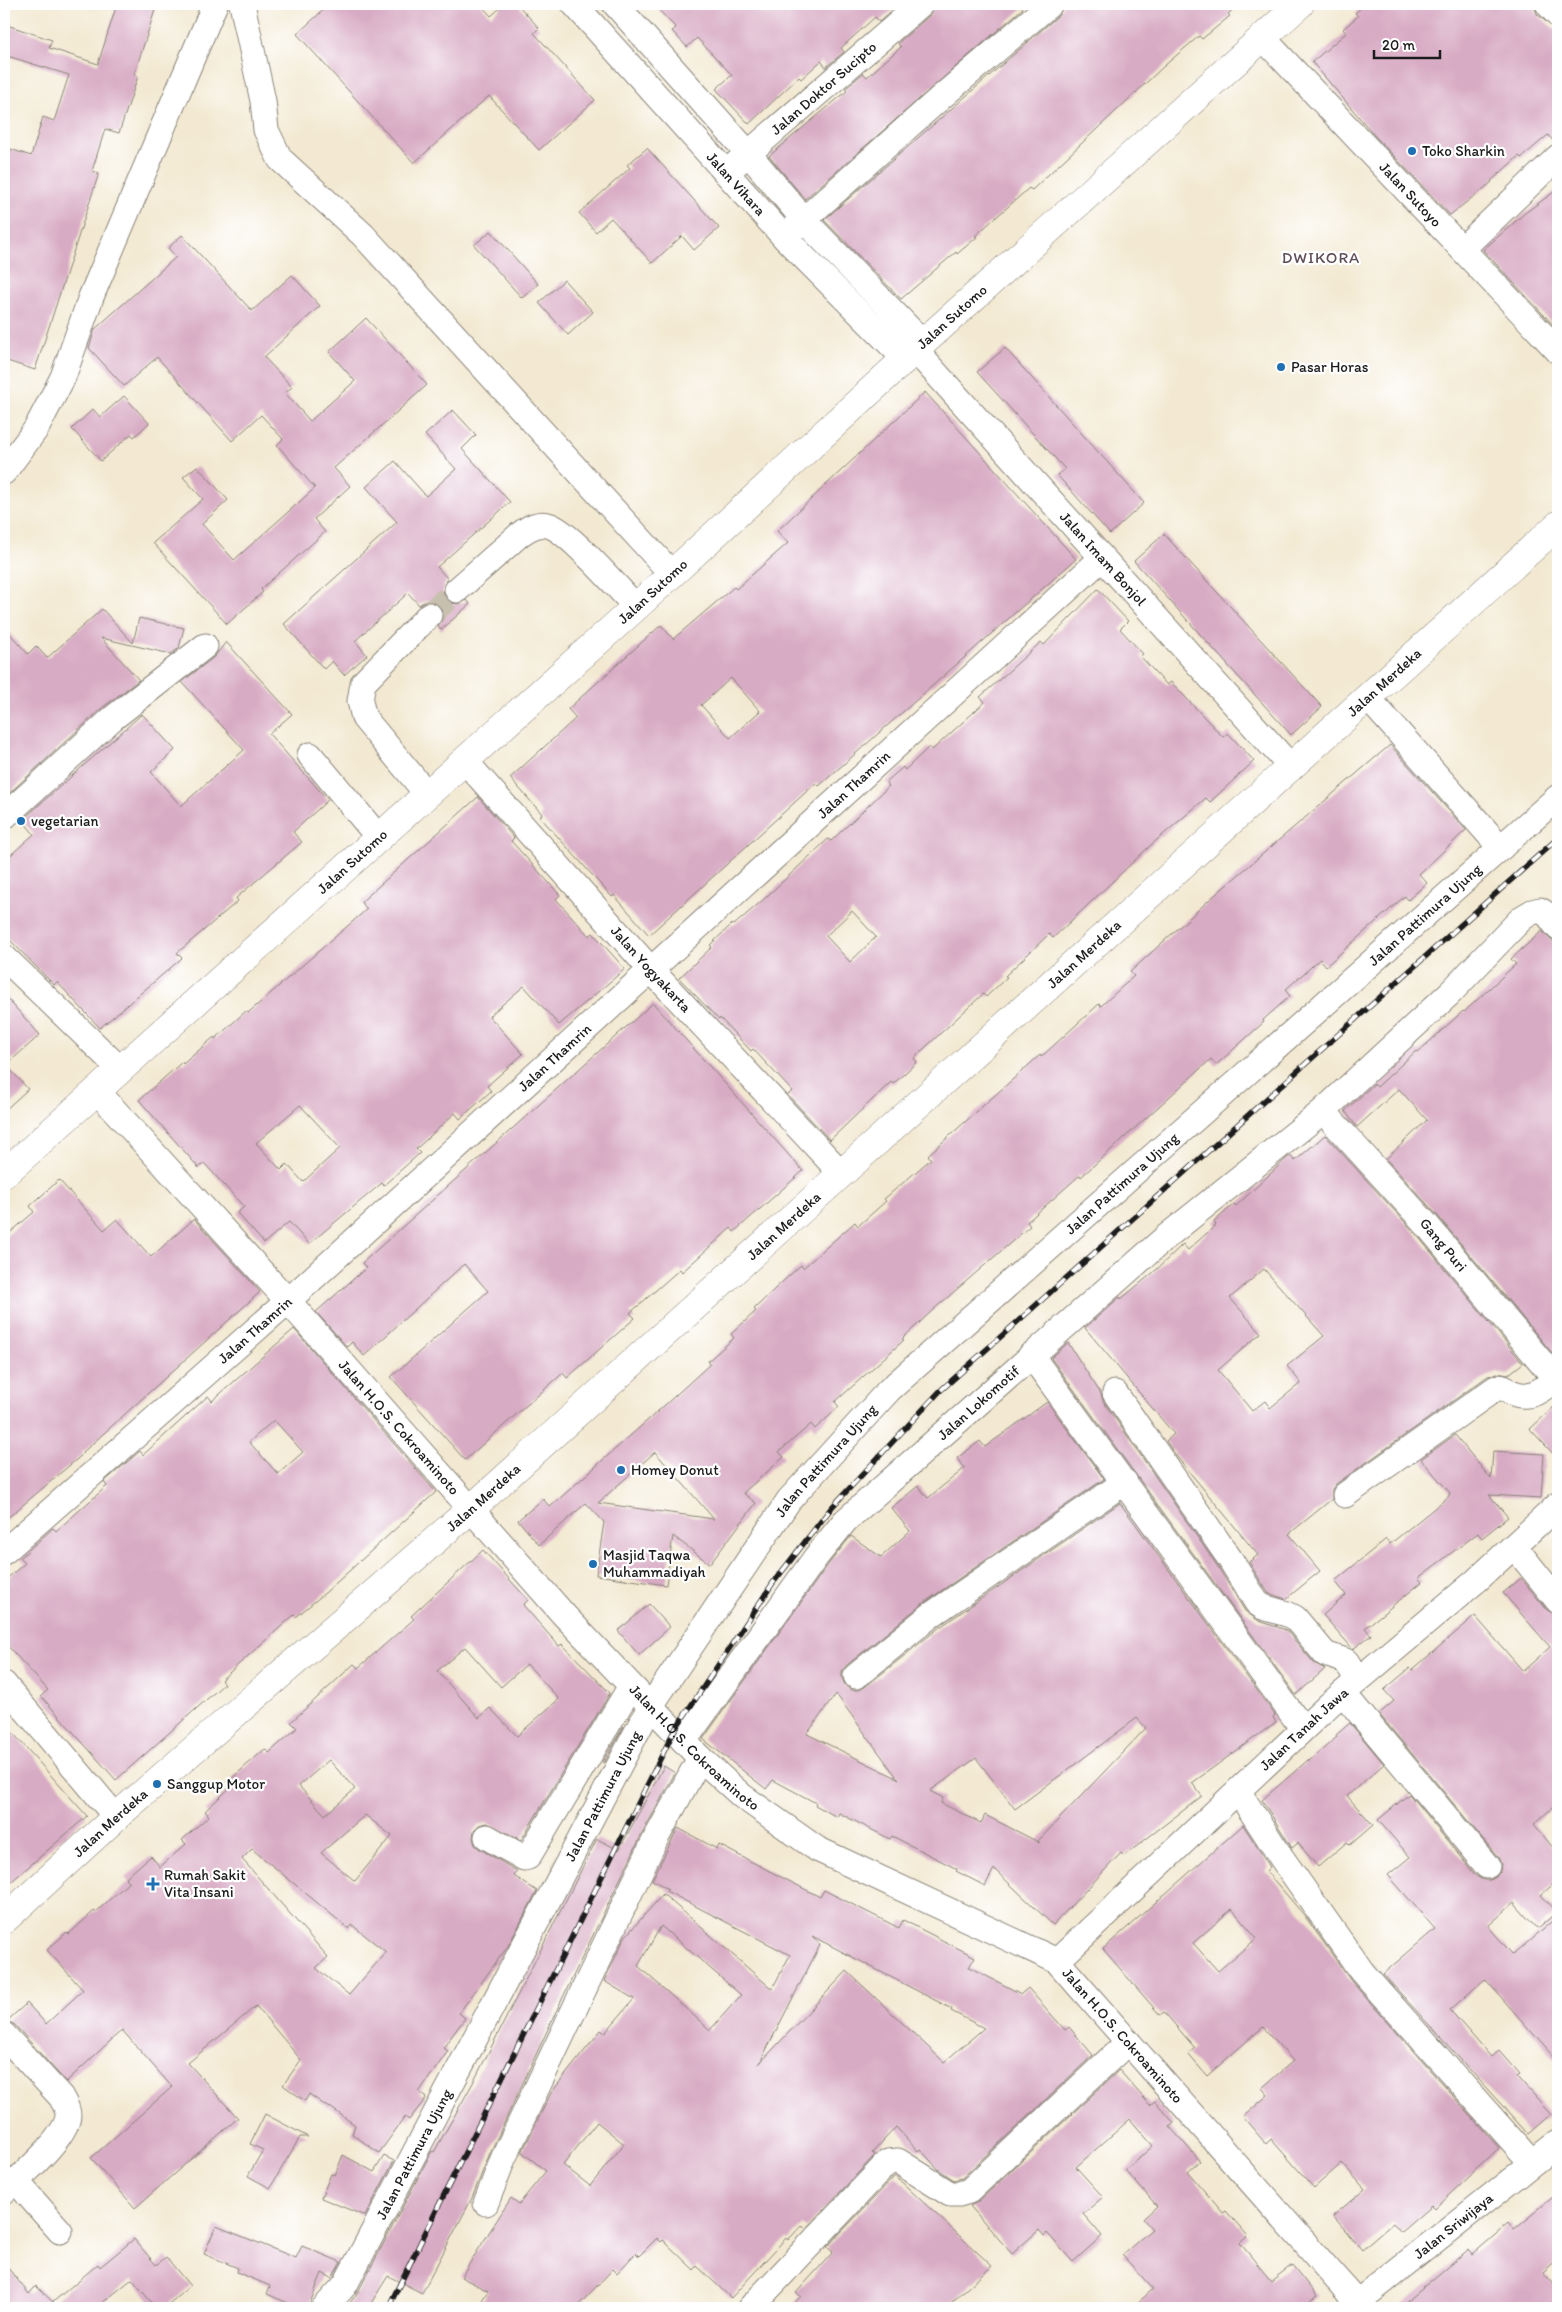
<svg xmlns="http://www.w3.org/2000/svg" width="1562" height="2312" viewBox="0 0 1562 2312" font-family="Itim,sans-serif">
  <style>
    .building { fill: #d8abc4; fill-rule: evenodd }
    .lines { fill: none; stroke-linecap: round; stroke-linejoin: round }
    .minor-tunnel { stroke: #c8c0ae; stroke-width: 25; stroke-dasharray: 25 12; stroke-linecap: butt }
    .minor-casing { stroke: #888277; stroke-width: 27 }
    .major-casing { stroke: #888277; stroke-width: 29 }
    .minor { stroke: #fff; stroke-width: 25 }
    .major { stroke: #fff; stroke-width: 28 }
    .rail-casing { stroke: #1c1c1c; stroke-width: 5.5 }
    .rail { stroke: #fff; stroke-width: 4; stroke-dasharray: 11; stroke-linecap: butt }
    .poi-dot { fill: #1f6fb2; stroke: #fff; stroke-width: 2 }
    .labels { text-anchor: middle; stroke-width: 4.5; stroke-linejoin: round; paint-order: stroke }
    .street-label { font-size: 15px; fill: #1c1c1c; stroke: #fff }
    .poi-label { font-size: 15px; fill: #1c1c1c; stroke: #fff; text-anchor: start }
    .neighbourhood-label { font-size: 16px; letter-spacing: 1px; fill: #5e4e57; stroke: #fff }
  </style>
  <rect width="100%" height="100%" fill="#fff"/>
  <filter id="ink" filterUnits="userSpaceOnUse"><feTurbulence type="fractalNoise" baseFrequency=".02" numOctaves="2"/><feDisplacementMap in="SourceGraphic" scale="10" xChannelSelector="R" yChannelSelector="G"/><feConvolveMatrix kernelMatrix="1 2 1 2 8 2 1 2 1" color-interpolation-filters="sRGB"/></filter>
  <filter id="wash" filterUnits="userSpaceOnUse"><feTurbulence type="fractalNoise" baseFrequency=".0096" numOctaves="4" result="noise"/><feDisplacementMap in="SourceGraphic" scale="20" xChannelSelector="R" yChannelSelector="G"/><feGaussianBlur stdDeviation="1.12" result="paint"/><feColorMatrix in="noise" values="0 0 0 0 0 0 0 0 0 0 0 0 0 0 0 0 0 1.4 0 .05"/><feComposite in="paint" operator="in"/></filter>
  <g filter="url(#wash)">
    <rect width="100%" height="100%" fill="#f3e9d2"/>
    <g id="blocks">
      <path class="building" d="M117 4H135L155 10 134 75 138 76 119 133 105 129 92 171 99 173 35 370 4 360V147L31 156 43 117 54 121 69 75 4 55V24L52 40 49 48 98 64Z
        M330 4H480L491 16 505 4H517L539 28 534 33 595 100 539 150 489 96 414 163 297 34Z
        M653 4H899L879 22 875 17 841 48 844 52 826 67 821 61 801 79 799 77 749 124 716 89 732 75 697 38 687 47 672 31 676 28Z
        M935 4H1019L1023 8 805 199 769 156 847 91 845 89 863 73 867 77 901 47 898 43 930 15Z
        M1064 4H1239L1228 14 1230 16 1202 39 1199 36 1164 66 1032 190 1029 188 975 236 977 237 957 254 956 252 901 299 824 220 1059 15Z
        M1365 4H1534L1537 14 1558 32V143H1555L1548 135 1521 158 1519 156 1491 181 1492 182 1450 215 1375 136 1312 62 1346 33 1343 29 1358 16 1355 13Z
        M647 148 719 228 694 250 682 236 652 263 611 218 596 232 579 213 630 168 627 165Z
        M1558 189V330L1483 250 1525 213Z
        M491 231 538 284 522 298 474 245Z
        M182 235 252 311 292 275 320 306 264 357 292 387 285 393 310 421 355 381 329 352 366 318 427 385 334 468 350 486 314 519 325 532 261 589 263 592 227 624 153 543 203 499 183 477 197 466 228 500 202 524 234 560 315 488 277 445 283 439 261 415 232 441 157 357 124 386 89 348 95 329 176 257 168 248Z
        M564 280 593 312 568 335 539 303Z
        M1005 348 1144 503 1110 534 1057 475 1065 469 977 372Z
        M925 392 1076 559 819 786 816 783 649 935 614 895 612 897 540 817 542 814 510 778 576 718 568 709 661 625 673 639 734 587 736 589 788 543 777 531ZM731 678 760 711 730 738 701 705Z
        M124 396 149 423 134 437 131 434 101 461 72 429 93 409 100 417Z
        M453 410 476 435 462 449 510 502 437 567 448 579 444 585 443 592 447 600 452 603 459 604 467 600 470 604 441 630 438 626 443 619V612L439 605 432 601H425L419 605 408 593 355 641 367 655 344 675 332 661 324 669 284 624 397 522 366 487 395 461 426 496 456 469 425 435Z
        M1164 534 1322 707 1291 735 1134 561Z
        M1098 589 1128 621 1120 629 1143 654 1140 656 1167 685 1171 682 1223 737 1228 733 1254 761 1210 802 1206 798 1151 845 1053 938 1049 934 1005 976 1007 977 986 997 983 994 914 1058 917 1062 893 1084 891 1082 830 1140 788 1095 792 1091 753 1049 751 1051 720 1018 719 1020 679 978 712 947 710 945 732 924 734 925 764 899 828 839 831 841 866 808 889 786 886 782 903 767 905 770 929 747 932 750 985 702 980 697 1041 642 1044 645ZM852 911 876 937 850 962 826 936Z
        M102 609 133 643 139 618 184 628 179 648 171 654 101 638 139 680 103 707 4 798V627L28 654 36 646 47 658Z
        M226 642 292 714 269 734 328 800 293 832 302 842 236 898 238 901 177 953 182 958 100 1028 57 982 54 985 4 934V861L34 834 22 820 142 714 175 750 151 772 181 806 244 750 182 682 214 657Z
        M1390 745 1466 830 1419 874 1427 883 1408 900 1405 896 1326 966 1320 959 1285 990 1290 996 1263 1020 1264 1022 1216 1065 1211 1059 1081 1177 1080 1175 1027 1222 1030 1226 933 1310 902 1339 904 1340 835 1402 839 1407 815 1429 811 1424 779 1452 784 1457 743 1493 756 1503 710 1564 673 1536 666 1585 596 1575 604 1522 586 1503 539 1545 518 1520 543 1499 550 1507 666 1404 710 1364 708 1361 734 1338 731 1334 756 1311 754 1309 780 1284 801 1265 803 1268 855 1222 858 1226 886 1201 884 1199 931 1159 928 1155 1040 1055 1041 1057 1099 1004 1101 1006 1134 976 1130 972 1209 900ZM655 1452 714 1519 598 1503Z
        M478 797 514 838 511 841 560 895 556 899 589 936 593 933 625 969 559 1025 524 986 489 1016 523 1054 487 1086 491 1091 460 1119 455 1113 416 1149 420 1153 384 1185 382 1183 309 1244 289 1222 264 1243 237 1213 244 1207 204 1163 199 1168 139 1100 182 1062 183 1064 214 1037 215 1039 246 1011 248 1013 367 909 361 902ZM300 1105 340 1148 303 1182 287 1164 281 1170 256 1143Z
        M1542 931 1552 941 1558 942V1360L1437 1215 1386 1159 1427 1120 1399 1089 1357 1127 1345 1111 1374 1084 1377 1087 1416 1051 1418 1052 1463 1011 1464 1012 1516 964 1511 959Z
        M4 995 40 1035 6 1065 28 1089 4 1111Z
        M653 1003 803 1171 734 1232 731 1228 682 1272 680 1269 630 1313 635 1318 567 1378 563 1373 465 1460 391 1377 488 1291 464 1264 364 1356 352 1342 347 1347 316 1312 366 1268 362 1263Z
        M1325 1135 1415 1233 1523 1363 1508 1375 1497 1373 1488 1376 1336 1484 1332 1489V1499L1289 1534 1320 1571 1286 1599 1268 1593 1249 1562 1258 1555 1177 1457 1166 1441 1174 1434 1085 1328 1120 1297 1121 1299 1155 1271 1183 1244 1188 1250 1216 1225 1214 1222 1234 1204 1236 1206 1287 1158 1290 1156 1295 1161ZM1264 1269 1324 1336 1287 1366 1301 1383 1270 1408 1265 1401 1252 1411 1218 1370 1261 1333 1230 1298Z
        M59 1180 104 1230 117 1219 151 1257 194 1219 260 1292 82 1453 83 1454 4 1521V1238L34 1212 30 1206Z
        M294 1329 436 1492 326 1592 296 1617 294 1615 221 1680 224 1684 116 1780 41 1696 48 1690 4 1642V1581L25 1563 20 1558 53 1528 56 1531 107 1486 104 1482 140 1451 143 1455 208 1396 212 1401ZM274 1420 303 1452 278 1474 249 1442Z
        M1068 1343 1101 1394 1103 1401 1218 1567 1245 1611 1259 1621 1286 1630 1314 1663 1325 1669 1296 1695 1051 1358Z
        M1047 1402 1104 1479 922 1604 847 1665 842 1671V1678L845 1685 851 1690H859L865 1687 940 1627 1120 1503 1275 1715 1273 1717 1276 1722 1192 1783 1202 1796 1124 1856 1121 1853 1053 1925 994 1869 985 1886 956 1871 957 1869 892 1836 890 1839 839 1813 837 1817 815 1805 816 1803 773 1780 766 1789 703 1739 827 1566 851 1536 881 1557 910 1531 891 1508 918 1486 928 1498 965 1468 957 1458 980 1441 985 1447ZM836 1694 896 1776 899 1779 807 1734ZM1137 1718 1146 1728 1038 1841 1040 1843 985 1815 981 1823 941 1803 943 1798 930 1791 976 1758 1015 1809Z
        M1558 1403V1459L1530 1429Z
        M1455 1435 1491 1479 1493 1451 1544 1454 1541 1498 1489 1495 1508 1517 1482 1538 1478 1533 1418 1578 1422 1582 1365 1628 1371 1635 1353 1649 1323 1615 1346 1595 1335 1581 1386 1539 1390 1544 1448 1497 1450 1493 1421 1459Z
        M483 1550 528 1600 523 1605 559 1646 562 1644 610 1693 521 1840 487 1823 479 1825 474 1830 473 1838 475 1845 480 1849 517 1871 514 1876 537 1891 508 1946 459 2013 465 2018 443 2048 448 2051 419 2092 426 2098 409 2120 405 2117 379 2153 352 2134 355 2125 330 2107 329 2108 309 2094 305 2101 283 2085 301 2060 256 2006 188 2063 238 2118 135 2208 91 2158 172 2087 122 2030 66 2082 15 2025 7 2021 27 2003 46 2024 83 1990 47 1950 67 1932 69 1934 94 1911 96 1912 129 1882 125 1878 151 1856 160 1867 186 1844 182 1840 209 1816 205 1811 235 1783 231 1779 265 1749 269 1753 297 1728 291 1722 354 1664 358 1668 414 1619 411 1616ZM465 1647 501 1687 527 1664 559 1699 517 1736 490 1708 479 1718 437 1671ZM329 1760 355 1789 325 1815 299 1786ZM365 1815 392 1836 355 1881 321 1853ZM252 1849 349 1929 352 1925 386 1952 349 1995 316 1968 328 1957 242 1859Z
        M1521 1578 1547 1610 1558 1615V1803L1534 1824 1558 1854V1880L1541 1895 1557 1912 1537 1929 1514 1903 1488 1926 1513 1955 1558 1916V2062L1485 1979 1450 2010 1491 2057 1499 2050 1520 2074 1517 2076 1551 2114 1528 2134 1383 1974 1435 1929 1388 1875 1410 1857 1378 1820 1409 1794 1476 1876 1483 1880H1490L1496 1877 1500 1871 1501 1864 1498 1857 1379 1714 1394 1701 1384 1690 1410 1668 1412 1670 1475 1616 1523 1671 1550 1647 1503 1593Z
        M649 1604 670 1627 639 1655 618 1631Z
        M4 1723 87 1816 4 1888Z
        M1350 1723 1384 1764 1347 1796 1373 1825 1350 1845 1347 1842 1318 1867 1298 1843 1292 1848 1262 1800 1308 1760 1309 1761 1337 1737 1336 1735Z
        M624 1726 604 1763 602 1762Z
        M664 1766 675 1773 642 1834 563 1997 490 2153 472 2198 422 2293 388 2276 368 2308H346L358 2292 432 2151 434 2152 474 2081 597 1839 619 1850Z
        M1243 1825 1270 1867 1266 1871 1304 1915 1351 1981 1499 2148 1434 2209 1431 2206 1401 2232 1393 2223 1362 2250 1333 2216 1365 2189 1342 2163 1314 2188 1271 2139 1266 2144 1243 2117 1268 2095 1262 2088 1293 2061 1263 2027 1207 2076 1188 2054 1195 2048 1164 2012 1160 2015 1103 1949ZM1232 1909 1257 1938 1218 1971 1193 1943Z
        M678 1828 717 1849 719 1845 820 1897 824 1890 899 1928 903 1920 975 1957 969 1967 1021 1994 1028 1988 1065 2030 1069 2027 1093 2055 962 2178 954 2180 938 2169 920 2149 918 2151 896 2127 872 2153 875 2155 806 2228 802 2225 788 2240 786 2238 731 2298 697 2266 694 2270 663 2240 661 2242 657 2238 639 2256 636 2253 617 2273 613 2269 576 2308H477L488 2291 461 2277 511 2198 519 2204 546 2171 522 2152 551 2093 601 2030 605 2033 634 1999 604 1981 625 1937 663 1894 772 1989 790 1955 666 1891 668 1889 652 1880ZM661 1926 741 1995 710 2030 638 1966ZM812 1936 952 2009 951 2011 984 2028 944 2062 847 1971 759 2064 820 1945ZM597 2122 624 2144 590 2186 563 2165Z
        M1119 2070 1150 2105 1155 2101 1174 2123 1170 2127 1200 2161 1188 2172 1223 2213 1226 2211 1248 2236 1240 2243 1271 2281 1292 2265 1317 2296 1301 2308H1132L1153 2289 1122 2255 1152 2229 1143 2219 1157 2206 1125 2170 1153 2146 1130 2119 1076 2167 1103 2197 1083 2214 1102 2236 1073 2262 1047 2233 1044 2236 1039 2230 1012 2254 970 2206 979 2201Z
        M265 2114 308 2137H300L270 2188 248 2176 263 2150 250 2144Z
        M343 2155 374 2172 384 2156 394 2161 365 2216 321 2198 331 2174 335 2175Z
        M895 2176 992 2266 945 2308H790L801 2296 796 2293 833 2252 827 2247Z
        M1558 2193V2261L1544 2273 1558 2289V2308H1398L1469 2249 1473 2254 1509 2223 1514 2229Z
        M216 2226 296 2258 302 2246 341 2262 332 2278 322 2273 308 2308H300L267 2294 270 2286 237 2272 238 2268 204 2254Z
        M134 2239 156 2265 166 2257 190 2286 164 2308H156L132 2279 96 2308H4V2263L29 2294 36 2286 53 2302 98 2264 100 2267Z"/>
    </g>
  </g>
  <g filter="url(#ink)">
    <use href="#blocks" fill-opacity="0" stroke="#888277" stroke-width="1"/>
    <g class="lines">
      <path class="minor-tunnel" d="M429 615 457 590"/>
      <defs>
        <g id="minor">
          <path d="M242 4 263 101 266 130 280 159 363 235 672 574"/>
          <path id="s1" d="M574 4 784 237 905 359"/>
          <path d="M615 4 748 153 804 220 923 343"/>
          <path d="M1548 4 1558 15"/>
          <path id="s2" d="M1263 38 1558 351"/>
          <path id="s3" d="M736 164 921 4"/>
          <path d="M791 231 939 99 1050 4"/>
          <path d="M1462 249 1558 157"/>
          <path id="s4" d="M915 350 1291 767"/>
          <path d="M4 472 36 429 63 377 91 297 215 4"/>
          <path d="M457 590 519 535C528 528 539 521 551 526 571 534 619 589 636 607"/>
          <path d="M1368 698 1501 848"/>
          <path d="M310 755 379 838"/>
          <path id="s5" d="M465 761 652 971 842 1174"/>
          <path d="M427 794 364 718 360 701 363 683 429 615"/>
          <path d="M4 817 113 718 205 646"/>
          <path d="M4 957 121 1070"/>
          <path id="s6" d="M97 1091 288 1301 564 1615 700 1758 742 1796 817 1849 1057 1961 1362 2308"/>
          <path id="s7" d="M1323 1111 1426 1224 1558 1382"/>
          <path d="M1031 1355 1303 1729"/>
          <path d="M1115 1393 1230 1559 1257 1603 1263 1607 1287 1614 1295 1618 1325 1654 1346 1661 1358 1680"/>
          <path d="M1345 1495 1496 1388C1502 1386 1506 1389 1511 1392 1530 1401 1541 1390 1556 1379"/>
          <path d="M1514 1546 1558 1601"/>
          <path id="s8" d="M4 1552 288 1301 1101 559"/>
          <path d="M856 1676 931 1615 1125 1482"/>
          <path d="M4 1684 116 1817"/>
          <path d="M1343 1693 1487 1866"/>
          <path id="s9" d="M684 1741 816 1557 845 1521 1166 1237 1323 1111 1450 993 1522 918 1532 912 1540 910 1548 915 1558 928"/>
          <path d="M1238 1791 1281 1857 1362 1972 1532 2163"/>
          <path d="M487 1837 524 1858 528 1857 631 1686"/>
          <path id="s10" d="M1057 1961 1330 1704 1477 1580 1558 1505"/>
          <path d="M4 2035 61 2097C64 2103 68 2108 68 2115 68 2136 20 2178 4 2191"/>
          <path d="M16 2181 60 2231"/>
          <path d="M486 2203 503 2159 655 1840 700 1758"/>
          <path id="s11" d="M324 2308 345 2285 650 1707 789 1500 889 1390 1558 797"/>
          <path d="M750 2308 888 2162 898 2161 950 2194H959L969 2191 1128 2042"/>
          <path id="s12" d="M1350 2308 1558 2143"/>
        </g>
        <g id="major">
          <path id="s13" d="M4 1174 636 607 905 359 1300 4"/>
          <path id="s14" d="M4 1920 116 1817 471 1509 1558 525"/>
        </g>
      </defs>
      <use href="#minor" class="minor-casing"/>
      <use href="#major" class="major-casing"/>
      <use href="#minor" class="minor"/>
      <use href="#major" class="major"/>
      <defs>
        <path id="rail" d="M388 2308 674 1731 773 1583 832 1507 940 1391 1558 838"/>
      </defs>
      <use href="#rail" class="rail-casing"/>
      <use href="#rail" class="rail"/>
    </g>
  </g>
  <g class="poi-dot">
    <circle cx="1412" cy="151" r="5"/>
    <circle cx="1281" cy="367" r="5"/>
    <circle cx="21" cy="821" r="5"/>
    <circle cx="621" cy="1470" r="5"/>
    <circle cx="593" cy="1564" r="5"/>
    <circle cx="157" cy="1784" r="5"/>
    <path d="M150.5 1876.5h5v5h5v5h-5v5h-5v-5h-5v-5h5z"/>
  </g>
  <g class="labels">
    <g class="street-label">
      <text dy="5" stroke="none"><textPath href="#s3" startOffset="116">Jalan Doktor Sucipto</textPath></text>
      <text dy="5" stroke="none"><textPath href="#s1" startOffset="242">Jalan Vihara</textPath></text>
      <text dy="5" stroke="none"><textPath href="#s2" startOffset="215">Jalan Sutoyo</textPath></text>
      <text dy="5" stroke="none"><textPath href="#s13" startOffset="1278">Jalan Sutomo</textPath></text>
      <text dy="5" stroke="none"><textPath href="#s4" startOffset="281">Jalan Imam Bonjol</textPath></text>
      <text dy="5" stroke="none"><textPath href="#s13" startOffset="872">Jalan Sutomo</textPath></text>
      <text dy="5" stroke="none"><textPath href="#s14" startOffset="1854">Jalan Merdeka</textPath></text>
      <text dy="5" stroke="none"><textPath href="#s8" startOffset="1145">Jalan Thamrin</textPath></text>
      <text dy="5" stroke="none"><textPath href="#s13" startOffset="468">Jalan Sutomo</textPath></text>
      <text dy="5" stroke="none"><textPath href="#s11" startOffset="1799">Jalan Pattimura Ujung</textPath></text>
      <text dy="5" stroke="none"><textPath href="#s14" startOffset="1449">Jalan Merdeka</textPath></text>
      <text dy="5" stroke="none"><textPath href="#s5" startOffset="279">Jalan Yogyakarta</textPath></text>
      <text dy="5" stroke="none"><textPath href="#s8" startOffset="740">Jalan Thamrin</textPath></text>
      <text dy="5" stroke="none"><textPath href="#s11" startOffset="1394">Jalan Pattimura Ujung</textPath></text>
      <text dy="5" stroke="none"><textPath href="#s14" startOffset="1044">Jalan Merdeka</textPath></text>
      <text dy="5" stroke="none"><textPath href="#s7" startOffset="180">Gang Puri</textPath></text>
      <text dy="5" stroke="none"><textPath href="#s8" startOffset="335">Jalan Thamrin</textPath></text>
      <text dy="5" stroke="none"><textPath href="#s9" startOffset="451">Jalan Lokomotif</textPath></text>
      <text dy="5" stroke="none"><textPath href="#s6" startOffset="452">Jalan H.O.S. Cokroaminoto</textPath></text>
      <text dy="5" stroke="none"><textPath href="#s11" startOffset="988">Jalan Pattimura Ujung</textPath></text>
      <text dy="5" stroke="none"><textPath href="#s14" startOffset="639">Jalan Merdeka</textPath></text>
      <text dy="5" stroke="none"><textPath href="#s10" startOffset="339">Jalan Tanah Jawa</textPath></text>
      <text dy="5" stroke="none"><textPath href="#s6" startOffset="888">Jalan H.O.S. Cokroaminoto</textPath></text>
      <text dy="5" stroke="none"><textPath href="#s11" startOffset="584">Jalan Pattimura Ujung</textPath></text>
      <text dy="5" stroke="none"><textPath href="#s14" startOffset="144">Jalan Merdeka</textPath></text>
      <text dy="5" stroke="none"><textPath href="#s6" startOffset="1412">Jalan H.O.S. Cokroaminoto</textPath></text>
      <text dy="5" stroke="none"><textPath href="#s11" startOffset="179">Jalan Pattimura Ujung</textPath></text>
      <text dy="5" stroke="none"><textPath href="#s12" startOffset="132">Jalan Sriwijaya</textPath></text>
    </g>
    <g class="poi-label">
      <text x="1422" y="156">Toko Sharkin</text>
      <text x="1291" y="372">Pasar Horas</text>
      <text x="31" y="826">vegetarian</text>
      <text x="631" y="1475">Homey Donut</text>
      <text x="603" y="1560">Masjid Taqwa<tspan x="603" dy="17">Muhammadiyah</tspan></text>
      <text x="167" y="1789">Sanggup Motor</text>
      <text x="164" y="1880">Rumah Sakit<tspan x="164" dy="17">Vita Insani</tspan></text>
    </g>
    <g class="neighbourhood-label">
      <text x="1321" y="263">DWIKORA</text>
    </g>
  </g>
  <rect width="1562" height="2312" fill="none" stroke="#fff" stroke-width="20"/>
  <path d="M1374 50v8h66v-8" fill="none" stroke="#1c1c1c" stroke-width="2.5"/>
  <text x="1382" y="50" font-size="15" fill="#1c1c1c" stroke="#ffffff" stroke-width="4" paint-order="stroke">20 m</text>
</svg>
